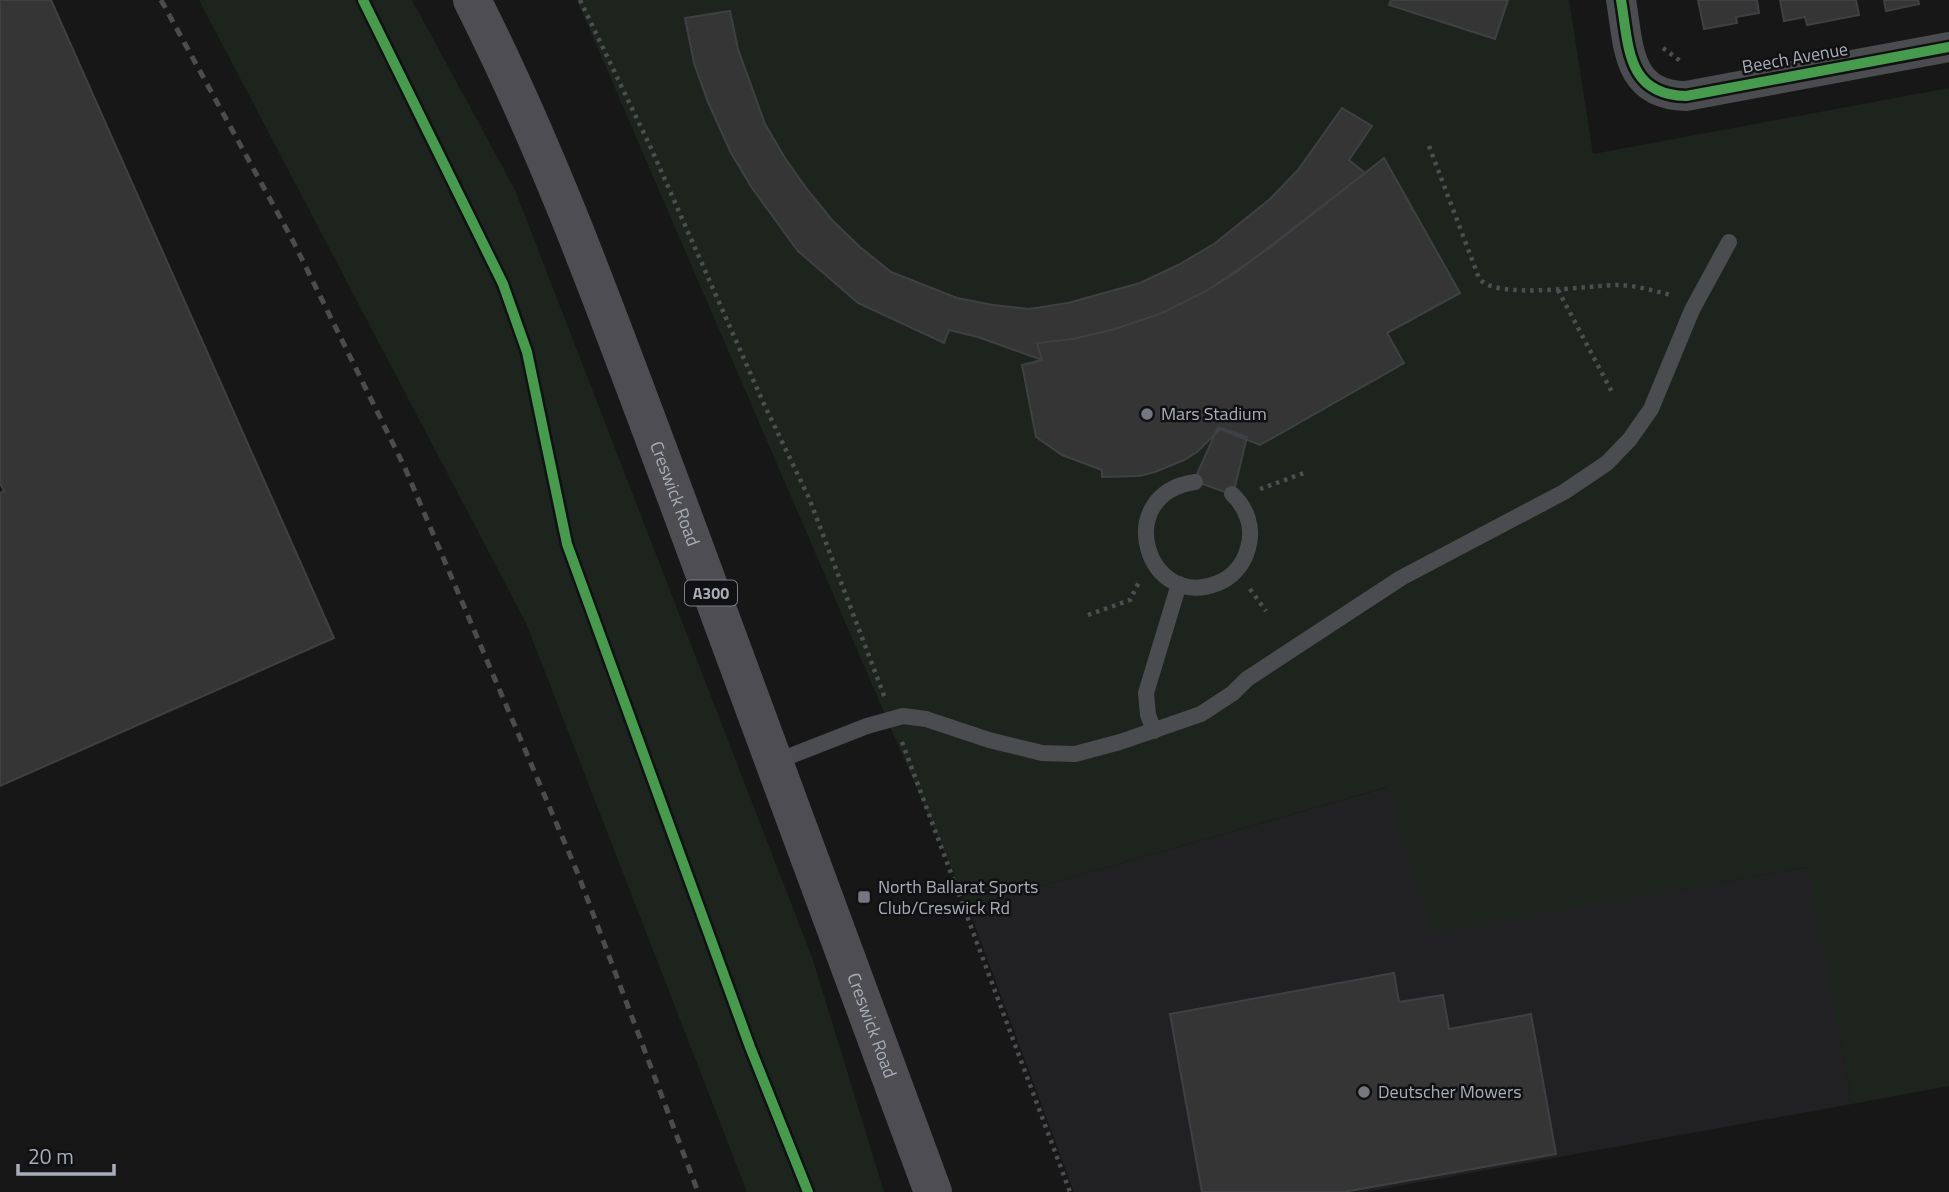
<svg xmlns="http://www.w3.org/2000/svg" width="1949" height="1192" viewBox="0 0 1949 1192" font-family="'Titillium Web',sans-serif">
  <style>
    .built { fill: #212123 }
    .green { fill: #1d241e }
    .building { fill: #353536; stroke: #3f4043; stroke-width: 2 }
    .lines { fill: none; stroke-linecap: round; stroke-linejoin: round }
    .path { stroke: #4d4e52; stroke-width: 4.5; stroke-dasharray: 3.5 5; stroke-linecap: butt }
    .service { stroke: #4b4c50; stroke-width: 16 }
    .minor { stroke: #4b4c50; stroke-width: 30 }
    .trunk { stroke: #4e4e52; stroke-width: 38 }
    .rail { stroke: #4b4c4f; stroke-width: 5; stroke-dasharray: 9 7; stroke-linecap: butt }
    .cycleway-casing { stroke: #111113; stroke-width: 15 }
    .cycleway { stroke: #469c4c; stroke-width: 10 }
    .poi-dot { fill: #757880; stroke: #111113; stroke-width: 2.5 }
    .labels { text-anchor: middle; stroke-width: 5; stroke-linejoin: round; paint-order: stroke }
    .shield { fill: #111113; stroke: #7b7e86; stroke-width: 2 }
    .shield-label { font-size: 16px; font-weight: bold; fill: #a8adb8 }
    .street-label { font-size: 18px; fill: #a8adb8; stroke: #111113 }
    .poi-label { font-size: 18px; fill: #a8adb8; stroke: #111113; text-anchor: start }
  </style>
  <rect width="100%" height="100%" fill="#171717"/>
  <path class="built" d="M1388 787 1434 932 1809 867 1852 1104 1366 1192H1074L968 907Z"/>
  <path class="green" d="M199 0H412L515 190 813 960 884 1192H747L526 623Z
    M577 0H1569L1593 154 1949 88V1086L1852 1104 1808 867 1434 933 1387 787 968 907Z"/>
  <path class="building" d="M0 0H51L334 638 0 786V493L4 491 0 483Z
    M1391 0H1508L1495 39 1389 5Z
    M1698 0H1757L1759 13 1736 17 1737 23 1704 29Z
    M1780 0H1856L1859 15 1807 25 1805 17 1784 21Z
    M1884 0H1918L1919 4 1886 11Z
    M730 11 738 49 765 124 785 158 806 188 832 220 860 247 891 272 957 298 993 305 1029 309 1068 303 1140 283 1178 265 1214 244 1270 199 1298 170 1342 108 1372 126 1349 160 1365 173 1238 271 1208 290 1162 313 1115 329 1073 339 1037 343 1042 360 978 337 949 330 944 343 858 303 798 251 752 188 731 153 708 102 694 63 685 18Z
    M1384 158 1460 293 1387 333 1404 363 1260 445 1220 429 1197 452 1184 460 1155 472 1139 476 1102 477V470L1062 455 1036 437 1022 365 1042 360 1037 343 1073 339 1115 329 1162 313 1208 290 1268 249Z
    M1218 427 1247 437 1233 495 1194 481Z
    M1394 973 1399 1002 1443 995 1449 1029 1531 1014 1556 1154 1344 1192H1202L1170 1014Z"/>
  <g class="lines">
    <path class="path" d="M580 0 651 148 763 402 809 498 885 698
      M1663 48 1683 63
      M1429 146 1479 278C1494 301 1591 285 1618 285 1635 285 1654 291 1671 295
      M1558 290 1613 394
      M1260 489 1304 473
      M1250 589 1266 611
      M1088 615 1130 600 1139 582
      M902 742 1070 1192"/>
    <path class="service" d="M1195 482C1111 494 1146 612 1218 583 1233 577 1244 564 1248 548 1254 528 1247 508 1232 494
      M1154 731 1148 715 1146 693 1179 584
      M775 762 867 726 903 716 926 719 989 740 1042 753 1075 754 1120 742 1201 714 1233 693 1247 679 1401 578 1564 492 1607 463 1630 439 1651 409 1692 310 1729 242"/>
    <path class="minor" d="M1621 0C1629 46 1626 95 1686 96L1949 47"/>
    <path class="trunk" id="s1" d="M472 0C554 162 615 335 679 505 764 734 849 963 933 1192"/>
    <path class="rail" d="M161 0 293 241 405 468 578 874 698 1192"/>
    <defs>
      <path id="cycleway" d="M363 0 503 284 527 352 567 544 750 1047 808 1192
        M1621 0C1629 46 1626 95 1686 96L1949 47"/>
    </defs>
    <use href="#cycleway" class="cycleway-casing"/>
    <use href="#cycleway" class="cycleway"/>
  </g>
  <g class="poi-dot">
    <circle cx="1147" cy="414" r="7"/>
    <rect x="857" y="890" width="14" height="14" rx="3.5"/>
    <circle cx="1364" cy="1092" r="7"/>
  </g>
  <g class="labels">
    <rect class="shield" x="685" y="580.5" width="52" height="25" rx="5"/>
    <g class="shield-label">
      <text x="711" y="599">A300</text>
    </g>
    <g class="street-label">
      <text transform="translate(1795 58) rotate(-10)" y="6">Beech Avenue</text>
      <text dy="6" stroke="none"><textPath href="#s1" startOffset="534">Creswick Road</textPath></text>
      <text dy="6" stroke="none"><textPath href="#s1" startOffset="1101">Creswick Road</textPath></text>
    </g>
    <g class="poi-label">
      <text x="1161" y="420">Mars Stadium</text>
      <text x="878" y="893">North Ballarat Sports<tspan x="878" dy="21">Club/Creswick Rd</tspan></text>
      <text x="1378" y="1098">Deutscher Mowers</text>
    </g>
  </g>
  <path d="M18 1164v10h96v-10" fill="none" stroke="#a8adb8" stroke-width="3.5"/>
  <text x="28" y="1164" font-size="21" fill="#a8adb8" stroke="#111113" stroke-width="5" paint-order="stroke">20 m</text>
</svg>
